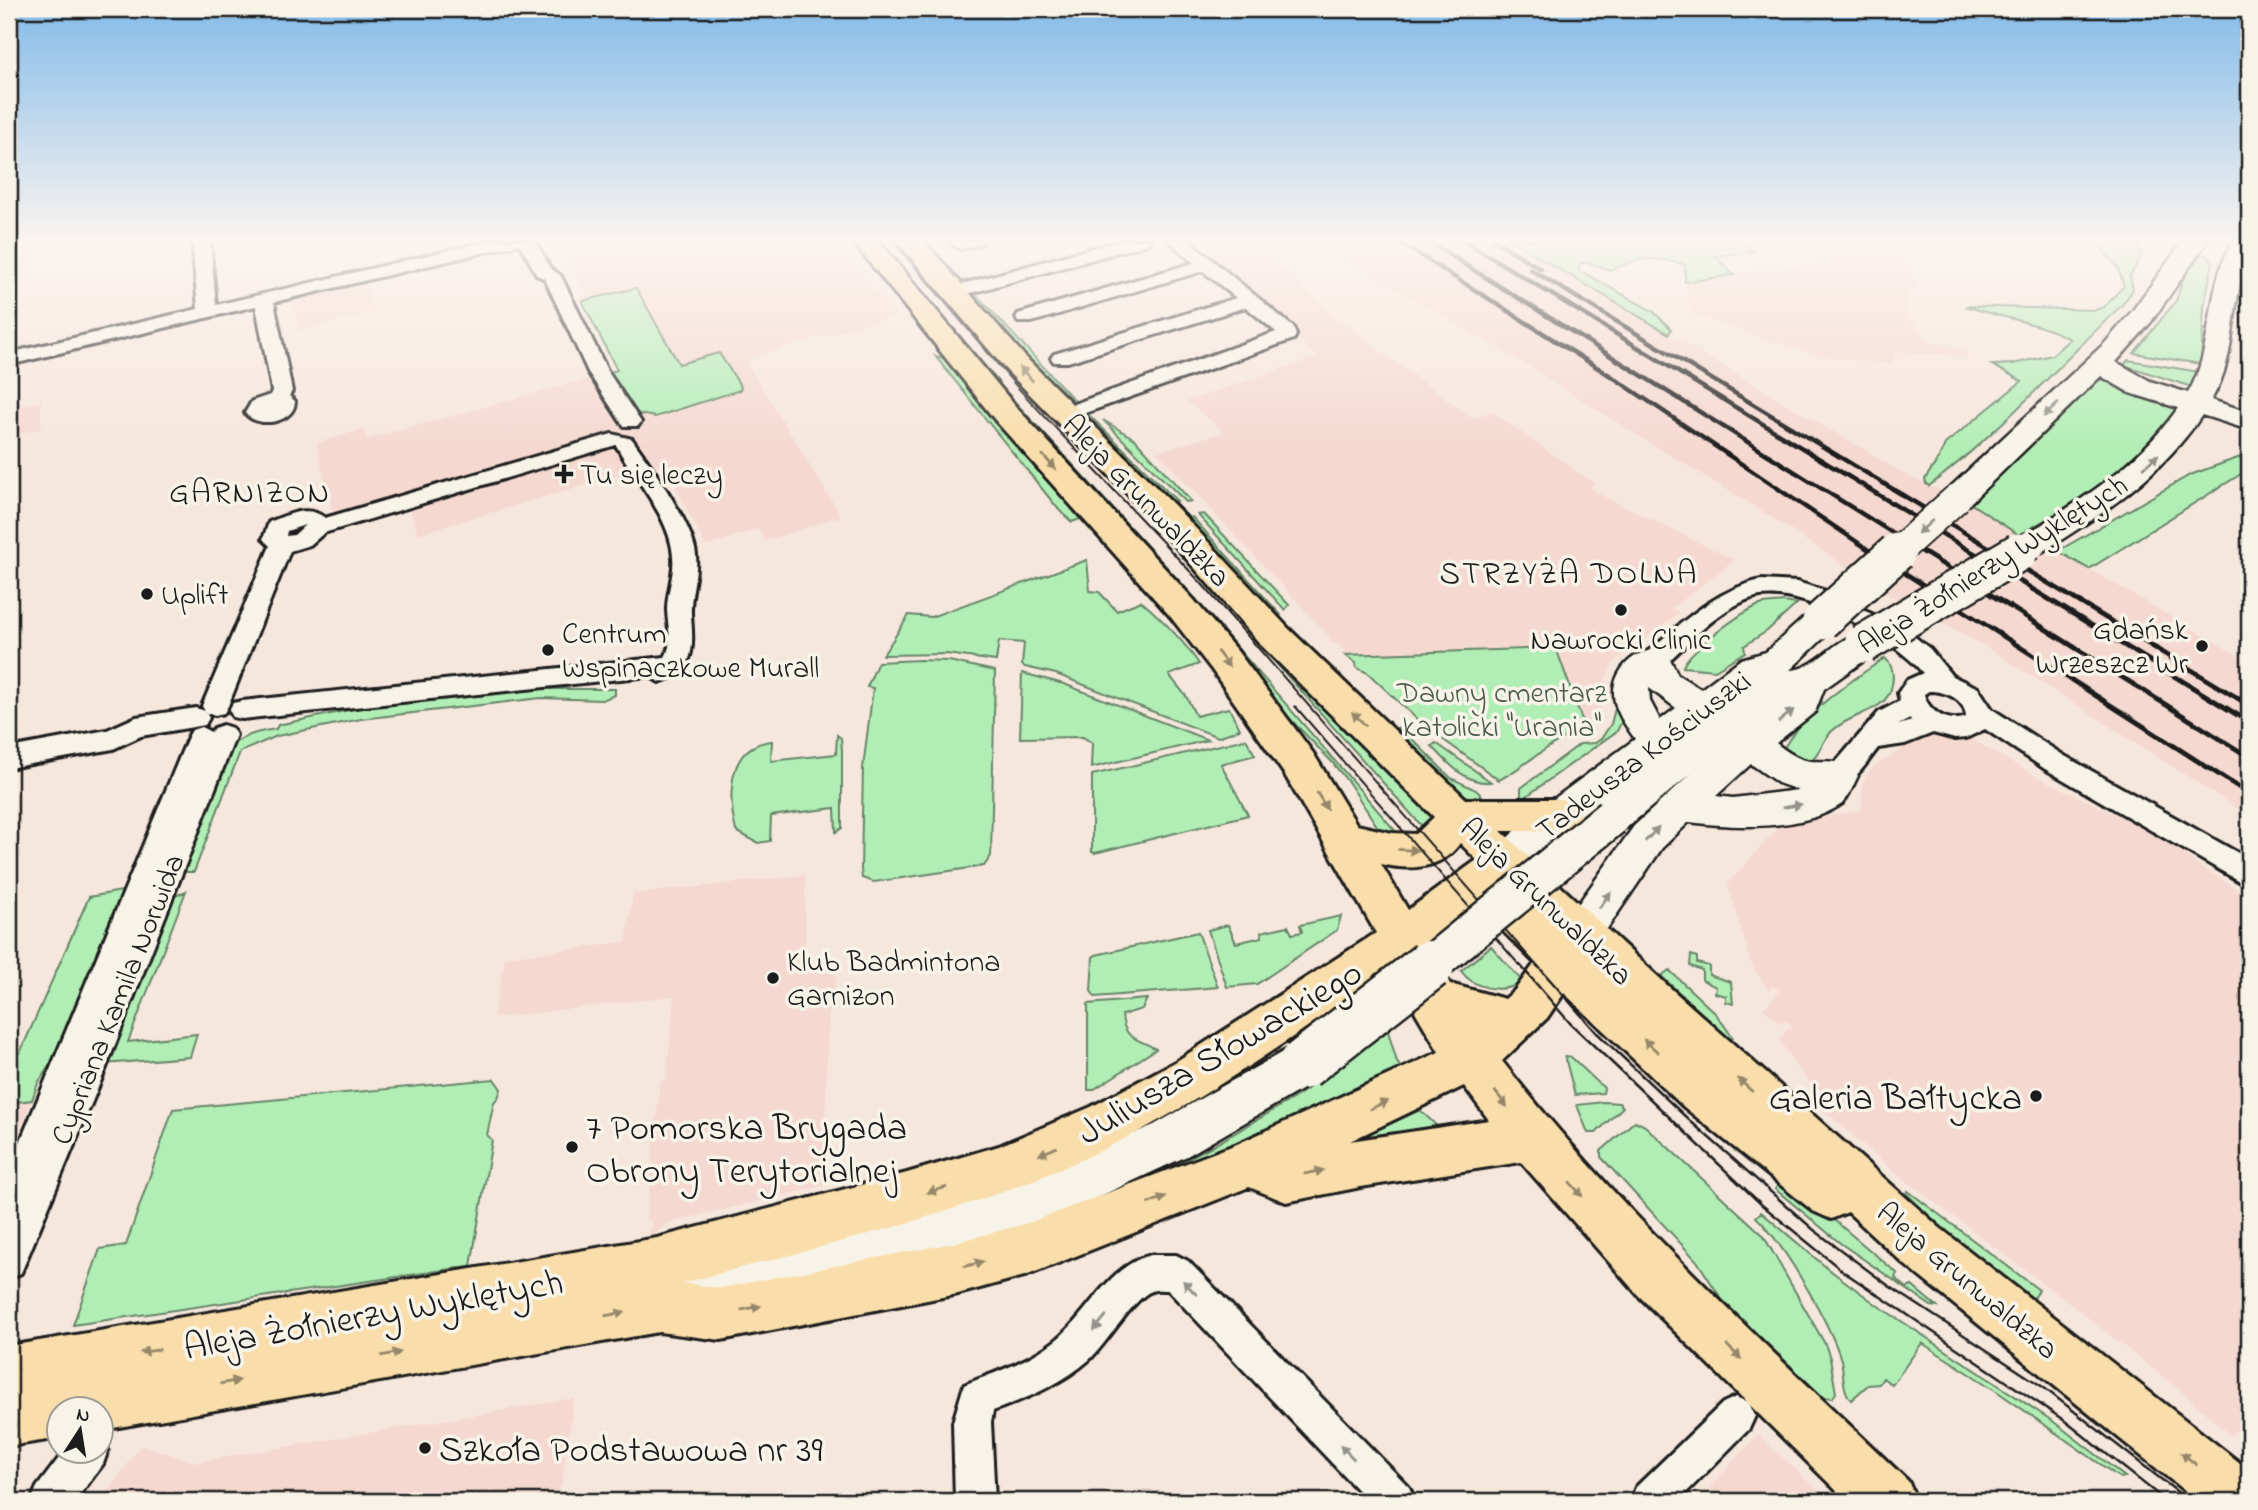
<svg xmlns="http://www.w3.org/2000/svg" width="2258" height="1510" viewBox="0 0 2258 1510" font-family="'Indie Flower',sans-serif">
  <style>
    .built { fill: #f5d9d0 }
    .green { fill: #b1eeb5; stroke: #668568; stroke-width: 2 }
    .lines { fill: none; stroke-linecap: round; stroke-linejoin: round }
    .street-casing { stroke: #1c1c1c; stroke-width: 6 }
    .secondary-casing { stroke: #1c1c1c; stroke-width: 5 }
    .primary-casing { stroke: #1c1c1c; stroke-width: 6 }
    .street { fill: #f7f3e8; fill-rule: evenodd }
    .secondary { fill: #f7f3e8; fill-rule: evenodd }
    .primary { fill: #f9deab; fill-rule: evenodd }
    .tram-far1 { stroke: #1c1c1c; stroke-width: 2 }
    .tram { stroke: #1c1c1c; stroke-width: 2.5 }
    .rail-far1 { stroke: #1c1c1c; stroke-width: 4.5 }
    .rail { stroke: #1c1c1c; stroke-width: 5 }
    .secondary-bridge-far2-casing { stroke: #1c1c1c; stroke-width: 32; stroke-linecap: butt }
    .secondary-bridge-far1-casing { stroke: #1c1c1c; stroke-width: 42; stroke-linecap: butt }
    .secondary-bridge-casing { stroke: #1c1c1c; stroke-width: 53; stroke-linecap: butt }
    .secondary-bridge-far2 { stroke: #f7f3e8; stroke-width: 28 }
    .secondary-bridge-far1 { stroke: #f7f3e8; stroke-width: 37 }
    .secondary-bridge { stroke: #f7f3e8; stroke-width: 48 }
    .oneway { fill: #96876b }
    .oneway2 { fill: #94928c }
    .poi-dot { fill: #1c1c1c; stroke: #f7f3e8; stroke-width: 2.5 }
    .labels { text-anchor: middle; stroke-width: 7; stroke-linejoin: round; paint-order: stroke }
    .poi-label { font-size: 30px; fill: #1c1c1c; stroke: #f7f3e8; text-anchor: start }
    .street-label { font-size: 30px; fill: #1c1c1c; stroke: #f7f3e8 }
    .park-label { font-size: 30px; fill: #495b4a; stroke: #f7f3e8 }
    .neighbourhood-label { font-size: 32px; letter-spacing: 2px; fill: #1c1c1c; stroke: #f7f3e8 }
    .near-street-label { font-size: 37px; fill: #1c1c1c; stroke: #f7f3e8 }
    .near-poi-label { font-size: 37px; fill: #1c1c1c; stroke: #f7f3e8; text-anchor: start }
  </style>
  <rect width="100%" height="100%" fill="#f6e7dd"/>
  <filter id="ink" filterUnits="userSpaceOnUse"><feTurbulence type="fractalNoise" baseFrequency=".0143" numOctaves="2"/><feDisplacementMap in="SourceGraphic" scale="14" xChannelSelector="R" yChannelSelector="G"/><feConvolveMatrix kernelMatrix="1 2 1 2 8 2 1 2 1" color-interpolation-filters="sRGB"/></filter>
  <g filter="url(#ink)">
    <path class="built" d="M560 240H836L895 316 751 357 748 365 841 516 765 541 758 529 706 546 664 465 619 479 617 476 418 534 410 509 338 531 316 443 364 429 367 439 623 369Z
      M1184 240H1250L1296 280 1293 281 1370 344 1474 419 1491 411 1595 484 1590 487 1603 496 1735 560 1672 608 1679 613 1615 661 1607 675 1600 714 1586 731 1556 648 1348 655 1336 643H1331L1329 636 1157 452 1224 432 1187 401 1317 357 1252 294Z
      M1300 240H1510L1912 478 1973 505 2050 556 2058 551 2249 662V816L1983 645 1887 594 1751 504 1648 442 1514 357 1346 260Z
      M1851 256H1902L1918 286 1908 295 1905 311 1927 341 1960 349 1970 357 1896 351 1892 364 1821 356 1691 315 1685 282 1832 261 1830 258Z
      M366 283 374 312 299 331 293 300Z
      M41 401V429L9 435V409Z
      M1947 736 1973 740 2036 776 2170 841 2198 865 2249 896V1417L2245 1427 2242 1425 2231 1436 2182 1392 2073 1306 1897 1174 1816 1104 1822 1097 1796 1067 1779 1039 1792 1025 1785 1021 1782 1024 1763 1009 1780 991 1773 986 1768 991 1751 963 1728 883 1776 830 1770 826 1857 811 1862 808V783L1872 768 1915 741 1927 737Z
      M805 875V968L836 964V998L830 999 827 1050 824 1186 668 1223 649 1239 651 1220H646L660 1081 666 1080 674 996 493 1018 505 957 626 942 633 894Z
      M32 1100 9 1157V1103Z
      M574 1398 562 1485 550 1501H100L141 1445 195 1462Z
      M1758 1434 1829 1501H1721L1709 1488Z"/>
    <path class="green" d="M1510 240H1741L1753 252 1715 256 1734 275 1685 282V265C1652 255 1641 257 1610 270L1590 263H1580L1579 270 1654 312 1671 329 1669 334Z
      M2095 240H2127L2138 245 2142 255 2130 276 2133 289 2123 304C2058 366 2000 432 1929 486L1926 484 1925 479 1939 458 1945 444 2022 381 1992 365 2013 364 2052 355 2070 339C2035 321 2001 318 1965 306L2095 310 2104 307 2124 286 2118 268Z
      M2197 254 2206 255 2213 261 2204 306 2201 364 2134 353 2176 301 2185 272Z
      M636 288 679 364 719 353 741 387 740 390 655 417 634 413 606 373 617 370 582 301Z
      M973 291 1076 402 1068 401 973 299 970 294Z
      M935 356 947 359 1080 519 1072 522 1059 510Z
      M2128 360 2199 372 2192 387 2124 365Z
      M2108 377 2180 405C2138 464 2081 500 2019 535L1973 505 1971 502 2097 381Z
      M995 380 1184 586 1404 841 1385 834 1377 826 1349 783 1332 762 1269 697 991 381Z
      M1085 411 1178 502 1166 498 1083 416Z
      M1103 420 1135 439 1191 501 1186 502Z
      M2249 454V469L2089 569 2058 551 2190 475Z
      M1204 514 1289 605 1285 610 1198 515Z
      M1192 517 1281 615 1277 621 1188 524V520Z
      M1087 560 1090 591 1099 592 1117 611 1141 601C1163 620 1183 640 1199 664L1169 675 1186 696 1196 716 1229 708 1240 729 1218 737 1056 674 1025 667 1022 665 1024 643 999 641 996 661 947 654 883 655 909 615 931 617Z
      M1783 602 1797 604 1767 631 1744 646 1745 652 1715 670 1683 667C1687 652 1744 610 1760 605 1767 603 1776 603 1783 602Z
      M1233 615H1236L1433 816 1434 821 1429 834Z
      M1556 648 1586 731C1562 731 1524 768 1499 780L1423 725 1368 673 1357 668 1356 663 1345 655Z
      M1885 658C1898 670 1894 695 1879 705 1864 715 1846 718 1832 731 1821 742 1819 759 1804 764L1783 750C1801 714 1852 680 1885 658Z
      M920 660 949 661 995 671 991 856 984 866 874 882 862 878 861 869 863 768 873 688 867 687 878 662Z
      M1022 673 1064 684 1208 740 1091 768 1092 743 1083 737 1020 738Z
      M541 689H615V695L602 700 541 698 361 719 277 736 240 752 194 872H186L182 863 232 745C246 734 259 732 276 729L278 725 359 708Z
      M1616 705 1622 706 1621 723 1617 731 1521 800V788L1580 744 1595 743 1601 739 1611 724Z
      M1400 727 1451 778 1476 790 1488 802C1447 798 1422 757 1397 728Z
      M837 735 841 738 842 750V828L836 832 835 808 771 816 770 841 758 843 736 831C728 798 726 745 772 741L771 761 836 754Z
      M1246 739 1255 755 1221 764 1248 815 1095 853 1092 852V775Z
      M1436 743 1491 782C1465 784 1448 763 1432 746Z
      M127 890 57 1054 38 1083 32 1100 9 1103V1053H20L89 897Z
      M186 891 128 1042 197 1034 190 1057 102 1064 169 899Z
      M1341 916 1337 930 1257 984 1227 987 1208 930 1228 925 1236 943 1262 937 1261 932 1288 926 1292 934 1302 932 1300 925Z
      M1198 932 1218 987 1095 997 1091 991 1093 957 1096 955Z
      M1491 946 1522 981 1520 984C1499 993 1474 989 1461 971Z
      M1691 955 1697 957V963L1709 966V975L1731 982 1733 1004 1726 1002V996L1715 993 1716 987 1702 980V970L1690 966Z
      M1669 970 1716 1014 1733 1038 1731 1040 1661 976Z
      M1147 999 1142 1009 1122 1015C1124 1040 1137 1038 1156 1049L1093 1090H1088V1004Z
      M1388 1031 1397 1062 1405 1075 1121 1191 1216 1144 1299 1095Z
      M1565 1057H1571L1604 1088 1603 1093 1575 1095Z
      M494 1079 501 1089 498 1098 494 1102 487 1135 492 1140 471 1266 73 1325 100 1249 126 1245 173 1109Z
      M1604 1102 1619 1103 1623 1107 1596 1133H1588L1577 1105Z
      M1420 1110 1438 1127 1361 1137Z
      M1635 1121 1645 1126 1763 1235 1825 1344 1830 1358 1836 1393 1832 1398 1823 1397 1726 1306 1697 1261 1601 1157V1151Z
      M1784 1178 1897 1273 1895 1278 1907 1288 1912 1286 1937 1307 1931 1306 1840 1243 1775 1189Z
      M1908 1191 2039 1290 2029 1307 1987 1272 1907 1194Z
      M1761 1212 1827 1268 1877 1305 2054 1422 2125 1477 2120 1478 1995 1390 1922 1343 1892 1385 1883 1378 1879 1384 1868 1385 1851 1400C1842 1390 1844 1373 1841 1360 1830 1323 1783 1242 1756 1217Z"/>
    <g class="lines">
      <defs>
        <path id="street" d="M192 240H210L216 305 493 240H535L550 268 561 276 608 372 641 422 638 426H624L621 422 588 372 545 279 537 275 520 244 274 302 292 391 289 396 295 401C295 423 258 429 245 413L252 401 270 395 272 391 256 306 9 365V353L198 309Z
          M955 240H984L981 244 960 249 951 244Z
          M1122 240H1151L1148 244 960 296 954 297 945 292 948 288Z
          M1168 240H1188L1293 327 1296 335 1294 339 1071 418H1057L1054 414 1057 410 1276 332 1246 307 1068 362H1054L1051 358 1054 354 1236 298 1203 271 1032 322H1018L1016 318 1018 314 1194 263Z
          M612 434 632 439C651 466 693 524 696 555 698 575 690 594 691 614 693 646 697 671 659 682L649 676 242 719 233 717 229 710 233 703 242 701 665 657C674 643 667 625 667 609 667 591 675 574 673 556 670 516 634 479 616 445L324 533 310 545 290 551 228 706 224 713 215 715 206 713 202 706 270 546 263 539 269 522C288 515 307 504 325 518ZM305 525 294 535 286 536 287 531Z
          M1761 580 1797 582 1823 590 1910 633 1930 649 1952 676 1978 688 1992 709 2063 755 2249 859V885L2239 881 2045 769 1985 729 1966 738 1955 739 1933 733 1905 744 1878 748C1865 764 1852 790 1830 783L1826 776 1830 769 1879 712 1900 701 1898 693 1907 680 1923 673C1896 639 1797 583 1752 598 1718 609 1689 643 1663 666L1654 669 1645 666 1642 660 1645 654C1682 623 1714 591 1761 580ZM1929 691C1946 691 1965 699 1966 717 1949 724 1928 712 1924 694ZM1910 719 1912 721 1898 725Z
          M196 708 205 711 209 718 205 725 141 736 113 749 9 768V748L107 730 136 717Z
          M223 725 232 728 236 735 104 1073 21 1273 9 1279V1169L188 737 192 730 201 727 211 732 214 728Z
          M1151 1255H1176L1188 1261 1409 1487 1415 1501H1368L1168 1290C1163 1290 1156 1289 1152 1291 1134 1297 1106 1345 1089 1360 1062 1384 1027 1398 993 1411L991 1422 995 1501H955L953 1422 964 1385C996 1372 1028 1362 1056 1340 1089 1314 1107 1266 1151 1255Z
          M1736 1397 1749 1403 1755 1416 1749 1429 1678 1501H1630L1636 1487 1723 1403Z
          M102 1436 108 1450 103 1464 75 1501H31L37 1487 65 1450H102Z"/>
        <path id="secondary" d="M2184 240H2208L2151 322 2116 362 2150 381 2188 393C2216 346 2204 287 2234 240H2249C2249 257 2242 271 2239 288 2231 327 2233 365 2211 400L2249 412V430L2202 415C2161 476 2103 514 2042 552L2031 555 2020 552 2015 545 2020 538C2079 502 2138 466 2178 408L2130 393 2101 376 1968 505 1957 508 1946 505 1942 498 1946 491 2105 343 2133 310Z
          M1821 609 1833 613 1838 621 1833 629 1790 670C1822 669 1841 625 1875 635L1880 644 1875 653 1824 689 1815 712 1776 743C1813 773 1816 754 1852 766L1858 776C1853 785 1849 798 1842 804 1804 831 1733 828 1689 822L1662 848 1596 945 1581 951 1566 945 1560 933 1566 921 1634 826 1692 773 1626 828 1612 832 1598 828 1593 817 1598 808 1521 872 1507 877 1493 872 1487 861 1493 850 1547 804 1635 739C1626 726 1614 710 1614 694 1613 667 1641 644 1666 651L1678 675 1701 689 1741 659 1766 652 1809 613ZM1649 688 1676 708 1660 720 1650 701ZM1751 764 1778 783 1798 790 1733 798 1716 796Z
          M1302 1044 1318 1050 1324 1065 1318 1080 1187 1156 1096 1198 1032 1224 904 1262 738 1296 660 1330 642 1323 635 1305 642 1287 738 1246 904 1214 1032 1176 1154 1125 1286 1050Z"/>
        <path id="primary" d="M852 240H878L1017 408 1194 600 1238 652 1313 753 1357 825 1392 833 1416 834 1434 817 1262 646 1153 520 1007 371 896 240H923L1027 359 1175 506 1288 628 1466 799H1561L1575 804 1581 815 1575 826 1561 831H1501L1667 985 1940 1228 2249 1470V1501H2197L1904 1264 1848 1212 1831 1219 1813 1211 1684 1107 1564 993 1547 1018 1502 1061C1622 1215 1767 1346 1908 1481L1917 1501H1847L1638 1295 1521 1162 1361 1187 1286 1202 1249 1187 1028 1275 958 1294 721 1340 659 1332 102 1430V1408H60V1438L9 1446V1346L657 1238 907 1173 999 1146 1091 1107 1175 1062 1376 933 1285 775 1212 670 1170 616 995 420ZM1460 843 1477 860 1408 910 1381 864C1410 871 1442 869 1460 843ZM1478 906 1535 963 1515 990 1505 999 1450 984 1427 944ZM1394 967 1416 1013 1439 1052 1237 1144 1028 1223 958 1242 721 1288 683 1283C833 1243 988 1210 1126 1138 1220 1090 1307 1027 1394 967ZM1464 1086 1489 1120 1350 1141Z"/>
      </defs>
      <use href="#street" class="street-casing"/>
      <use href="#secondary" class="secondary-casing"/>
      <use href="#primary" class="primary-casing"/>
      <use href="#street" class="street"/>
      <use href="#secondary" class="secondary"/>
      <use href="#primary" class="primary"/>
      <path class="tram-far1" d="M892 240 1018 388 1202 584 1538 967
        M1295 706 1521 967"/>
      <path class="tram" d="M1520 965 1570 1023 1762 1205 1844 1272 2065 1421 2166 1501
        M1537 965 1596 1032 1689 1120 1814 1230 1889 1286 2043 1387 2189 1501"/>
      <path class="rail-far1" d="M1396 240 1614 378 1875 554
        M1426 240 1926 554
        M1463 240 1975 554
        M1494 240 1541 269
        M1530 269 2000 554"/>
      <path class="rail" d="M1872 552 2249 794
        M1923 552 2249 757
        M1972 552 2249 722
        M1997 552 2249 705"/>
      <defs>
        <path id="secondary-bridge-far2" d="M1895 554 1957 498
          M2016 554 2031 545"/>
        <path id="secondary-bridge-far1" d="M1821 621 1897 552
          M1863 644 2019 552
          M1428 967 1612 817"/>
        <path id="secondary-bridge" d="M1302 1065 1430 965"/>
      </defs>
      <use href="#secondary-bridge-far2" class="secondary-bridge-far2-casing"/>
      <use href="#secondary-bridge-far1" class="secondary-bridge-far1-casing"/>
      <use href="#secondary-bridge" class="secondary-bridge-casing"/>
      <use href="#secondary-bridge-far2" class="secondary-bridge-far2"/>
      <use href="#secondary-bridge-far1" class="secondary-bridge-far1"/>
      <use href="#secondary-bridge" class="secondary-bridge"/>
    </g>
    <defs><path id="oneway-solid" d="M-6-.8H1V-3.2L6.5 0L1 3.2V.8H-6Z" transform="scale(1.75)"/></defs>
    <g class="oneway">
      <use href="#oneway-solid" transform="translate(1026 374) rotate(-134)"/>
      <use href="#oneway-solid" transform="translate(1049 462) rotate(48)"/>
      <use href="#oneway-solid" transform="translate(1223 659) rotate(52)"/>
      <use href="#oneway-solid" transform="translate(1359 719) rotate(-136)"/>
      <use href="#oneway-solid" transform="translate(1322 801) rotate(59)"/>
      <use href="#oneway-solid" transform="translate(1408 850) rotate(3)"/>
      <use href="#oneway-solid" transform="translate(1651 1046) rotate(-138)"/>
      <use href="#oneway-solid" transform="translate(1745 1085) rotate(-138)"/>
      <use href="#oneway-solid" transform="translate(1501 1099) rotate(52)"/>
      <use href="#oneway-solid" transform="translate(1379 1105) rotate(-24)"/>
      <use href="#oneway-solid" transform="translate(1048 1151) rotate(157)"/>
      <use href="#oneway-solid" transform="translate(1314 1172) rotate(-11)"/>
      <use href="#oneway-solid" transform="translate(1576 1189) rotate(49)"/>
      <use href="#oneway-solid" transform="translate(937 1190) rotate(164)"/>
      <use href="#oneway-solid" transform="translate(1157 1200) rotate(-22)"/>
      <use href="#oneway-solid" transform="translate(974 1264) rotate(-15)"/>
      <use href="#oneway-solid" transform="translate(751 1308) rotate(-11)"/>
      <use href="#oneway-solid" transform="translate(615 1314) rotate(-10)"/>
      <use href="#oneway-solid" transform="translate(150 1351) rotate(171)"/>
      <use href="#oneway-solid" transform="translate(1734 1352) rotate(44)"/>
      <use href="#oneway-solid" transform="translate(391 1354) rotate(-10)"/>
      <use href="#oneway-solid" transform="translate(230 1382) rotate(-10)"/>
      <use href="#oneway-solid" transform="translate(2189 1459) rotate(-142)"/>
    </g>
    <g class="oneway2">
      <use href="#oneway-solid" transform="translate(2051 410) rotate(137)"/>
      <use href="#oneway-solid" transform="translate(2151 461) rotate(-42)"/>
      <use href="#oneway-solid" transform="translate(1925 527) rotate(138)"/>
      <use href="#oneway-solid" transform="translate(1786 716) rotate(-39)"/>
      <use href="#oneway-solid" transform="translate(1792 806) rotate(-10)"/>
      <use href="#oneway-solid" transform="translate(1652 834) rotate(-47)"/>
      <use href="#oneway-solid" transform="translate(1605 900) rotate(-54)"/>
      <use href="#oneway-solid" transform="translate(1190 1288) rotate(-134)"/>
      <use href="#oneway-solid" transform="translate(1100 1323) rotate(129)"/>
      <use href="#oneway-solid" transform="translate(1347 1452) rotate(-134)"/>
    </g>
  </g>
  <linearGradient id="sky" x2="0" y2="1"><stop stop-color="#83bbe9"/><stop offset="0.53" stop-color="#fbf4f0"/><stop offset="1" stop-color="#fbf4f0" stop-opacity="0"/></linearGradient>
  <rect width="2258" height="451" fill="url(#sky)"/>
  <g class="poi-dot">
    <path d="M560.5 463.5h7v7h7v7h-7v7h-7v-7h-7v-7h7z"/>
    <circle cx="147" cy="594" r="7"/>
    <circle cx="1621" cy="610" r="7"/>
    <circle cx="2202" cy="646" r="7"/>
    <circle cx="548" cy="650" r="7"/>
    <circle cx="773" cy="978" r="7"/>
    <circle cx="2036" cy="1096" r="7"/>
    <circle cx="572" cy="1147" r="7"/>
    <circle cx="425" cy="1448" r="7"/>
  </g>
  <g class="labels">
    <g class="poi-label">
      <text x="580" y="484">Tu się leczy</text>
      <text x="161" y="604">Uplift</text>
      <text x="2188" y="639" text-anchor="end">Gdańsk<tspan x="2188" dy="34">Wrzeszcz Wr</tspan></text>
      <text x="562" y="643">Centrum<tspan x="562" dy="34">Wspinaczkowe Murall</tspan></text>
      <text x="1621" y="649" text-anchor="middle">Nawrocki Clinic</text>
      <text x="787" y="971">Klub Badmintona<tspan x="787" dy="34">Garnizon</tspan></text>
    </g>
    <g class="street-label">
      <text transform="translate(1147 500) rotate(46)" y="10">Aleja Grunwaldzka</text>
      <text transform="translate(1992 564) rotate(-32)" y="10">Aleja Żołnierzy Wyklętych</text>
      <text transform="translate(1643 755) rotate(-37)" y="10">Tadeusza Kościuszki</text>
      <text transform="translate(1547 901) rotate(44)" y="10">Aleja Grunwaldzka</text>
      <text transform="translate(117 999) rotate(-68)" y="10">Cypriana Kamila Norwida</text>
      <text transform="translate(1968 1280) rotate(40)" y="10">Aleja Grunwaldzka</text>
    </g>
    <g class="park-label">
      <text x="1502" y="702">Dawny cmentarz<tspan x="1502" dy="34">katolicki "Urania"</tspan></text>
    </g>
    <g class="neighbourhood-label">
      <text x="250" y="502">GARNIZON</text>
      <text x="1569" y="583">STRZYŻA DOLNA</text>
    </g>
    <g class="near-street-label">
      <text transform="translate(1219 1051) rotate(-31)" y="13">Juliusza Słowackiego</text>
      <text transform="translate(373 1313) rotate(-10)" y="13">Aleja Żołnierzy Wyklętych</text>
    </g>
    <g class="near-poi-label">
      <text x="2022" y="1109" text-anchor="end">Galeria Bałtycka</text>
      <text x="586" y="1139">7 Pomorska Brygada<tspan x="586" dy="43">Obrony Terytorialnej</tspan></text>
      <text x="439" y="1461">Szkoła Podstawowa nr 39</text>
    </g>
  </g>
  <rect width="2258" height="1510" fill="none" stroke="#f7f3e8" stroke-width="35"/>
  <rect x="18" y="18" width="2223" height="1475" fill="none" stroke="#1c1c1c" stroke-width="2.5" filter="url(#ink)"/>
  <g transform="translate(80 1430) rotate(12)"><circle r="33" fill="#f7f3e8" stroke="#9f9d96" stroke-width="2"/>
  <path d="M0-5L12 26L0 18L-12 26Z" fill="#1c1c1c"/>
  <text y="-10" font-size="19" font-weight="bold" text-anchor="middle" fill="#1c1c1c">N</text>
  </g>
</svg>
